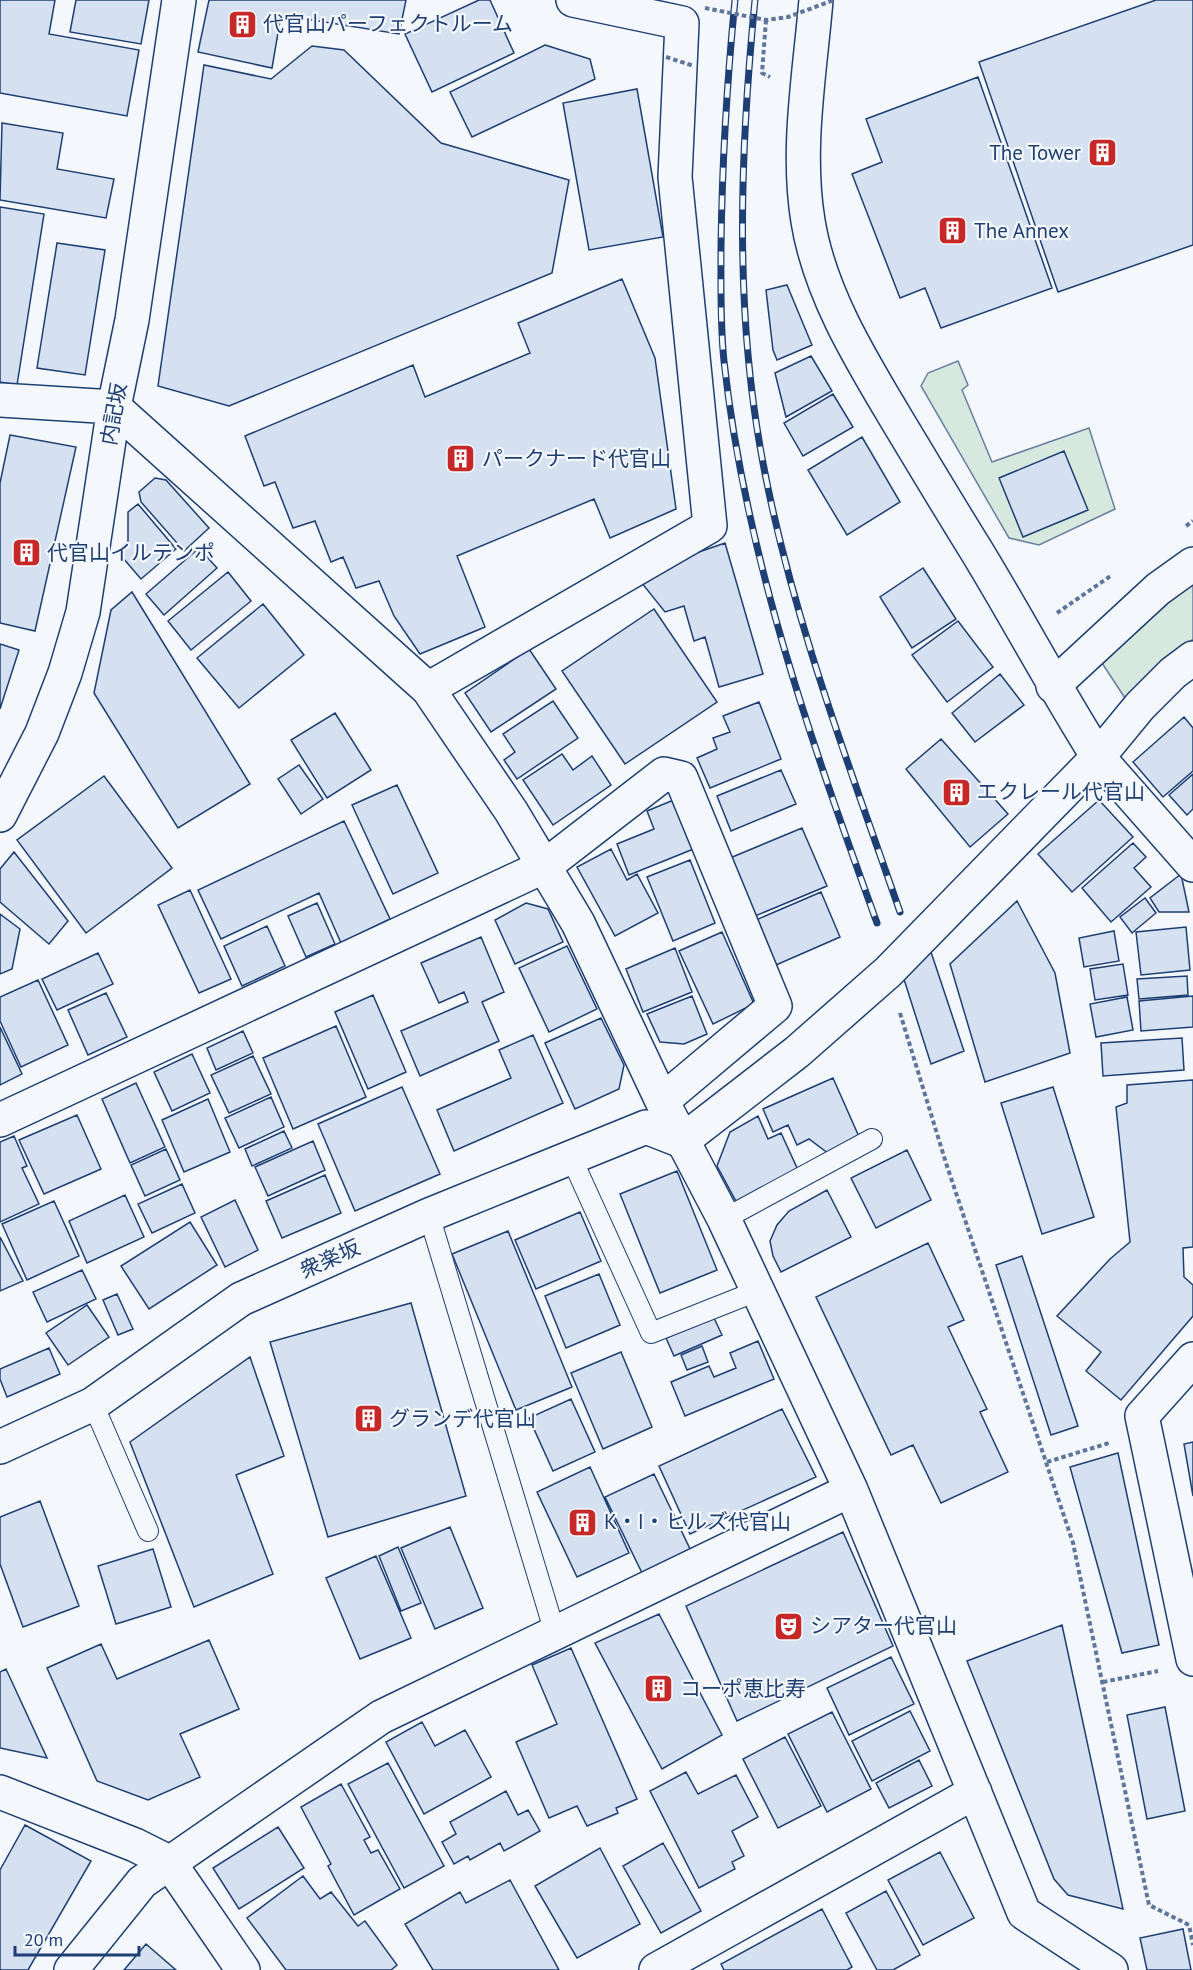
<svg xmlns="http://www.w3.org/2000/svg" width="1193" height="1970" viewBox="0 0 1193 1970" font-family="'PT Sans','Noto Sans JP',sans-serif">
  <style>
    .green { fill: #d7e8df; stroke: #687fa3; stroke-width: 1.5 }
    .building { fill: #d5e0f0; stroke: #1d3f73; stroke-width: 1.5 }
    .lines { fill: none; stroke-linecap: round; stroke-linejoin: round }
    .lane-casing { stroke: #1d3f73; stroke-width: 22 }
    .street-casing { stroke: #1d3f73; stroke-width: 36 }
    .secondary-casing { stroke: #1d3f73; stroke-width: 36 }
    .path { stroke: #5e769c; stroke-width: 4; stroke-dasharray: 4.5 3; stroke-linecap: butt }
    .lane { stroke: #f4f7fb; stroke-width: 20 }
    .street { stroke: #f4f7fb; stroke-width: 33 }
    .secondary { stroke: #f4f7fb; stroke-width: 33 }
    .rail-casing { stroke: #1d3f73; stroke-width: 7 }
    .rail { stroke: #f4f7fb; stroke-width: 4.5; stroke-dasharray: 14; stroke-linecap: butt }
    .path-bridge { stroke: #5e769c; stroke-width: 4; stroke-dasharray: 4.5 3; stroke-linecap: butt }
    .labels { text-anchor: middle; stroke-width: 4.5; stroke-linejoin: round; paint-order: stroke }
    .poi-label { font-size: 21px; fill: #1d3f73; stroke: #f4f7fb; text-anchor: start }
    .street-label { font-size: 21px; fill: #1d3f73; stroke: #f4f7fb }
  </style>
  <rect width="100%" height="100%" fill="#f4f7fb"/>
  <path class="green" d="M958 361 968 385 962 390 992 462 1089 428 1115 509 1039 545 1009 538 921 386 928 373Z
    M1193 582V639L1125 698 1102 663 1167 600Z"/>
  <path class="building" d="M0 0H55L49 34 139 50 127 116 0 93Z
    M76 0H149L141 44 70 32Z
    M209 0H406L399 34 281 15 272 68 198 52Z
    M479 0H490L514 53 432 92 405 34Z
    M1156 0H1193V245L1058 292 979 62Z
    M545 45 590 59 595 79 472 137 450 92Z
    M312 46 344 50 441 143 569 180 552 273 229 406 158 386 204 65 271 79Z
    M978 77 1052 288 941 328 925 288 900 298 852 174 882 162 866 119Z
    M637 89 663 237 589 250 563 103Z
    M2 123 63 133 57 169 114 179 106 218 0 200Z
    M0 207 44 214 17 385 0 382Z
    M57 243 105 250 85 375 37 368Z
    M622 279 655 358 676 509 610 538 594 499 457 556 485 627 420 654 394 616 379 581 356 588 343 557 331 562 315 521 293 528 275 482 264 486 245 436 413 365 425 397 530 353 518 323Z
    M787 285 812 345 777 360 773 350 766 290Z
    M811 356 832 391 786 417 775 373Z
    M833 394 853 427 803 456 784 423Z
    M10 435 76 447 35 631 0 623V483Z
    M862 437 900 502 847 535 808 470Z
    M1064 451 1088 510 1023 537 999 478Z
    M155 478 166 480 209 528 184 551 141 502 139 492Z
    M138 504 176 549 141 579 117 551 128 541V512Z
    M725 543 763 674 719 687 705 637 694 641 684 606 665 612 641 582 670 562Z
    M199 548 217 568 164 615 146 594Z
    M923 568 956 619 912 648 880 597Z
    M228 572 251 601 191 650 168 621Z
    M132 592 250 784 178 828 94 693 111 610Z
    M263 604 304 655 239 708 197 658Z
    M654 609 717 702 625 764 562 671Z
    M958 621 993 667 947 702 912 655Z
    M0 644 19 650 0 709Z
    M529 649 556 689 491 732 465 693Z
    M1000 674 1024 705 975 742 952 713Z
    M553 701 578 738 517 779 504 760 515 752 503 734Z
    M759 702 781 759 710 788 697 758 717 749 713 738 730 732 723 716Z
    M335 713 371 770 327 798 291 740Z
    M1184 717 1193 728V771L1163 797 1133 762Z
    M941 739 1008 814 970 847 906 769Z
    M562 754 573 770 592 756 611 785 553 825 523 780Z
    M299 765 323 799 301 814 278 779Z
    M781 770 796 804 731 831 717 796Z
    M1193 774V809L1187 815 1169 795Z
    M104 776 172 868 86 933 17 840Z
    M397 785 438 873 393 894 352 805Z
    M676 799 696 848 629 875 617 844 654 829 647 811Z
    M1099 800 1133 837 1072 892 1038 854Z
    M344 821 390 919 341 943 319 893 221 939 198 890Z
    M802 828 827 886 755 916 730 858Z
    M1133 843 1146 857 1134 868 1151 887 1111 922 1082 888Z
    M611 849 627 880 637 874 658 913 615 936 577 867Z
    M14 852 68 921 49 944 0 902V869Z
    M690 860 715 923 673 941 647 877Z
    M1181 874 1189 912H1159L1150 898Z
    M190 890 231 979 199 993 158 905Z
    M821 892 840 937 776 965 756 920Z
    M1145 898 1156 913 1132 933 1120 917Z
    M1017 901 1055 973 1070 1053 985 1082 950 964Z
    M317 903 335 944 306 957 288 916Z
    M526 903 548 909 563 942 515 964 495 920Z
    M0 914 20 929 12 969 0 974Z
    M267 926 285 966 242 986 224 946Z
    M1186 927 1190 970 1141 975 1136 932Z
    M1114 931 1119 961 1084 967 1079 938Z
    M722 932 754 1004 713 1024 679 951Z
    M481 937 504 992 482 1002 499 1041 420 1076 401 1031 468 1002 464 992 439 1003 421 963Z
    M567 946 597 1009 549 1032 519 968Z
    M675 948 692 992 643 1012 626 969Z
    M930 949 964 1051 931 1064 902 973Z
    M98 953 113 984 57 1010 42 979Z
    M1123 964 1128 995 1095 1000 1090 969Z
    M1187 976 1188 995 1139 999 1137 979Z
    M38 980 68 1045 21 1067 0 1021V997Z
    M106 993 127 1037 88 1055 68 1010Z
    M373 995 406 1072 368 1089 335 1012Z
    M692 996 707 1034 684 1044 660 1042 647 1014Z
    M1193 996V1027L1141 1031 1139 1001Z
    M1127 997 1133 1030 1096 1037 1090 1004Z
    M601 1018 624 1065 619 1089 575 1109 545 1043Z
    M336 1026 366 1097 293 1129 263 1058Z
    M0 1027 22 1074 0 1085Z
    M243 1031 253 1053 216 1070 207 1048Z
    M533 1035 563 1103 454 1151 437 1110 511 1078 499 1050Z
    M1182 1038 1184 1070 1103 1076 1101 1043Z
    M192 1054 210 1093 172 1111 154 1072Z
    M253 1056 271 1094 229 1113 211 1075Z
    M833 1078 860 1139 829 1154 809 1139 797 1145 788 1125 773 1132 763 1109Z
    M1193 1080V1247L1183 1248 1184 1277 1193 1285V1316L1121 1400 1086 1371 1101 1352 1057 1316 1110 1259 1130 1242 1116 1107 1127 1103V1085Z
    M136 1083 165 1147 130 1163 102 1099Z
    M402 1087 440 1174 355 1211 318 1124Z
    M1053 1087 1094 1217 1042 1234 1001 1103Z
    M271 1097 284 1127 239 1148 225 1118Z
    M208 1099 230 1152 184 1172 162 1120Z
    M77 1115 101 1169 44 1194 19 1140Z
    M758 1116 768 1139 781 1133 798 1170 737 1203 717 1166 730 1132Z
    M284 1131 292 1148 252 1166 245 1149Z
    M14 1136 27 1166 22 1168 39 1204 0 1222V1142Z
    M313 1141 325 1170 268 1196 255 1167Z
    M166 1149 180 1180 145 1196 131 1165Z
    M907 1150 931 1200 876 1228 851 1178Z
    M677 1171 717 1270 660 1293 620 1194Z
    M325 1175 341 1213 282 1238 266 1201Z
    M182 1184 195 1213 152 1233 138 1204Z
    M827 1190 851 1237 781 1272 773 1256 770 1241 777 1225 789 1211Z
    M125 1195 144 1237 87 1263 69 1221Z
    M235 1200 258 1250 225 1267 201 1217Z
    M54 1201 79 1256 27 1280 2 1224Z
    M580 1212 601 1261 536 1289 515 1240Z
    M190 1222 217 1265 149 1309 121 1266Z
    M508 1231 572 1387 516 1410 452 1254Z
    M0 1237 23 1281 0 1291Z
    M928 1243 964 1320 948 1327 987 1409 980 1412 1008 1472 941 1503 913 1445 891 1455 816 1297Z
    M1022 1256 1078 1426 1051 1435 996 1265Z
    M82 1270 96 1299 47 1322 33 1292Z
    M599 1274 620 1325 566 1348 545 1296Z
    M117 1294 133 1329 118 1335 103 1300Z
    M411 1303 466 1496 328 1537 270 1342Z
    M87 1305 109 1337 68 1365 46 1333Z
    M714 1318 722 1335 674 1356 666 1338Z
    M758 1341 774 1379 685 1416 671 1382 709 1366 714 1377 736 1368 730 1353Z
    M702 1346 708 1362 687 1370 681 1355Z
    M49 1348 60 1374 7 1397 0 1379V1369Z
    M621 1352 652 1427 603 1449 571 1373Z
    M250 1357 284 1456 236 1475 273 1574 194 1607 130 1442Z
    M571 1399 595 1452 553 1471 529 1418Z
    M782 1409 816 1477 690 1534 659 1466Z
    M1193 1442V1496L1184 1444Z
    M1118 1453 1159 1645 1122 1653 1070 1467Z
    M590 1467 629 1553 577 1577 537 1492Z
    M654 1474 692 1553 644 1577 605 1497Z
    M40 1501 79 1606 23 1627 0 1564V1517Z
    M450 1527 483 1608 435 1629 401 1548Z
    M843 1532 893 1646 737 1721 686 1606Z
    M398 1547 421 1603 401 1611 379 1556Z
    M153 1549 171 1607 116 1624 98 1566Z
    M376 1556 411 1638 360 1659 326 1578Z
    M659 1614 722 1735 662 1769 595 1643Z
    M1062 1625 1123 1909 1068 1895 1054 1879 967 1661Z
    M209 1640 239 1709 180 1734 200 1777 148 1800 97 1781 47 1668 101 1644 117 1679Z
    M571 1648 637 1799 616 1808 618 1813 587 1826 577 1806 549 1818 516 1742 557 1724 532 1665Z
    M891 1657 914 1704 849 1735 827 1688Z
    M6 1669 47 1758 0 1748V1672Z
    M1165 1707 1185 1811 1147 1819 1127 1715Z
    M910 1711 930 1751 872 1781 852 1741Z
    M832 1712 871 1789 827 1812 788 1734Z
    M422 1722 435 1746 465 1730 491 1777 424 1814 386 1742Z
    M785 1737 821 1806 778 1828 743 1759Z
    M919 1760 932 1786 889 1808 876 1783Z
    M388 1763 444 1866 404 1888 348 1784Z
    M686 1772 698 1794 736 1775 758 1817 732 1831 744 1856 732 1862 735 1869 699 1888 650 1791Z
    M341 1784 370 1837 364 1840 371 1853 378 1850 400 1889 354 1915 328 1866 331 1864 301 1807Z
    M506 1791 518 1815 528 1810 540 1831 504 1851 500 1843 470 1860 468 1856 454 1864 442 1842 456 1834 450 1822Z
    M25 1825 91 1861 28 1970H0V1870Z
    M278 1827 304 1868 239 1909 213 1868Z
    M663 1843 701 1911 661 1933 623 1866Z
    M600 1848 640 1924 577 1958 535 1886Z
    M940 1852 974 1918 923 1945 888 1880Z
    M303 1876 320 1899 331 1892 358 1926 365 1921 397 1965 391 1970H286L247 1918Z
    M510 1880 559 1970H433L405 1924 460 1892 466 1903Z
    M886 1891 920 1955 893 1970H877L846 1913Z
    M822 1909 852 1967 847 1970H724L721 1964Z
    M1183 1929 1191 1970H1147L1140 1938Z
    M146 1944 176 1970H124Z"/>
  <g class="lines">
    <defs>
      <path id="lane" d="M571 1157 651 1333 757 1291
        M429 1215 555 1633
        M724 1219 872 1139
        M93 1404 148 1531"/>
      <path id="street" d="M0 400 114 407 428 689 511 811 578 923 662 1101 724 1219 851 1490 1024 1913 1111 1970
        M1053 686 1158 589 1193 564
        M428 689 710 526 675 177 682 23 573 0
        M1098 757 1193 865
        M0 815 42 733 65 673 83 612 114 407 132 320 179 0
        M0 1120 545 866 664 774 681 778 775 1006 662 1101
        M682 1141 797 1052 888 972 1098 757 1140 706 1173 673 1193 658
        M1193 1359 1142 1416 1193 1659
        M0 1792 135 1845 169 1862 243 1970
        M71 1970 142 1882 381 1717 851 1490
        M656 1970 975 1792"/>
      <path id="secondary" d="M816 0C810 72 796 149 808 221 819 290 858 355 894 415 921 460 948 505 976 550 1018 619 1055 689 1098 757
        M0 1447 93 1404 241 1299 429 1215 646 1127 682 1141"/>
    </defs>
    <use href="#lane" class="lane-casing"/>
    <use href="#street" class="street-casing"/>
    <use href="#secondary" class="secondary-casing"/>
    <path class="path" d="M766 20 762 73 770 77
      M1186 526 1193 521
      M1057 613 1112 575
      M900 1013 946 1163 1073 1543 1149 1905 1189 1925 1193 1945
      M1047 1462 1109 1443
      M1103 1682 1158 1671"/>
    <use href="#lane" class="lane"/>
    <use href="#street" class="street"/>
    <use href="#secondary" class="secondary"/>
    <defs>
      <path id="rail" d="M735 0C727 82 722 164 721 247 721 284 720 323 724 361 745 555 811 741 877 923
        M755 0C740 153 734 311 763 463 792 617 849 765 900 912"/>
    </defs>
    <use href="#rail" class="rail-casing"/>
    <use href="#rail" class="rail"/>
    <path class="path-bridge" d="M705 8 766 20 788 17 834 0
      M666 57 694 66"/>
  </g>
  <defs>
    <symbol id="building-square" viewBox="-11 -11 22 22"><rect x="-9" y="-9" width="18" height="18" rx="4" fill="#c62828" stroke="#f4f7fb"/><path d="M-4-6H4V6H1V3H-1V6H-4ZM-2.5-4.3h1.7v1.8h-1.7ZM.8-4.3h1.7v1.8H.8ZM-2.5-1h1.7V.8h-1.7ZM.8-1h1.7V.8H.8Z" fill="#fff"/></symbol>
    <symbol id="theatre-square" viewBox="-11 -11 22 22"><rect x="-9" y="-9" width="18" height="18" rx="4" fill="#c62828" stroke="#f4f7fb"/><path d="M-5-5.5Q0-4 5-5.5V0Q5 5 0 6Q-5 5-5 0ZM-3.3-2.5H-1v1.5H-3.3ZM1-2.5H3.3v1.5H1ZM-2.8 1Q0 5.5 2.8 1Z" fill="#fff"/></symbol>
  </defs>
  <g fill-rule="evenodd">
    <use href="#building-square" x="226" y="8" width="33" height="33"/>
    <use href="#building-square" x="1086" y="136" width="33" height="33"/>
    <use href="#building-square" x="936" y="214" width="33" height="33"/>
    <use href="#building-square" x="444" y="442" width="33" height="33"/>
    <use href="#building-square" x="10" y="536" width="33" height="33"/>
    <use href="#building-square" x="940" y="776" width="33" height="33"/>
    <use href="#building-square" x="352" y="1402" width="33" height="33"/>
    <use href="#building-square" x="566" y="1506" width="33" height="33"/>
    <use href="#theatre-square" x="772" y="1610" width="33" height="33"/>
    <use href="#building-square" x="642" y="1672" width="33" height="33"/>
  </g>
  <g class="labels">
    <g class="poi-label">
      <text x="263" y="31">代官山パーフェクトルーム</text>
      <text x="1081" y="160" text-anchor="end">The Tower</text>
      <text x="974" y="238">The Annex</text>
      <text x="482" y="466">パークナード代官山</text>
      <text x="47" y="560">代官山イルテンポ</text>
      <text x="977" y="799">エクレール代官山</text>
      <text x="389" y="1426">グランデ代官山</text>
      <text x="604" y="1529">K・I・ヒルズ代官山</text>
      <text x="810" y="1633">シアター代官山</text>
      <text x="680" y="1696">コーポ恵比寿</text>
    </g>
    <g class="street-label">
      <text transform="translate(114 414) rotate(-80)" y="7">内記坂</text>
      <text transform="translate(330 1259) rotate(-24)" y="7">衆楽坂</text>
    </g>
  </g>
  <path d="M15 1946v9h124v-9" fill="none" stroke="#1d3f73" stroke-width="3"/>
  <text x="24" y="1946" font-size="18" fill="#1d3f73" stroke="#f4f7fb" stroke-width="4.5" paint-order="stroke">20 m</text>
</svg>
